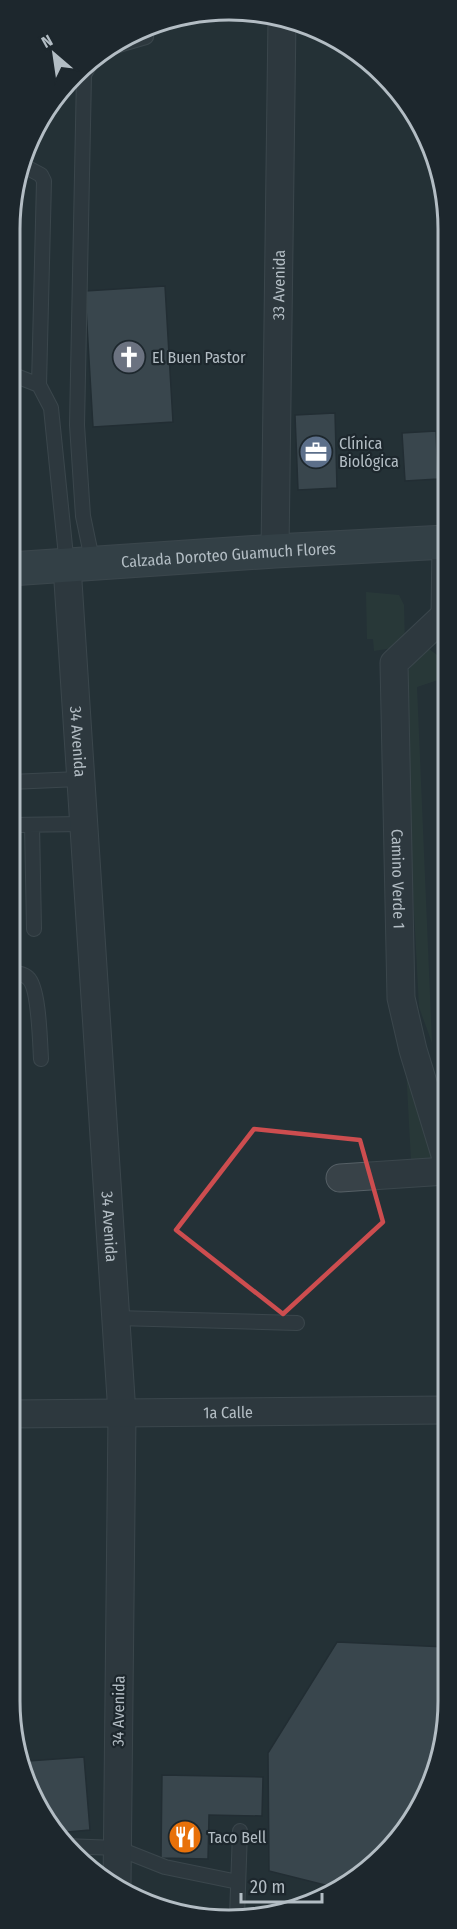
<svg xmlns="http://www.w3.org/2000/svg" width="457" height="1929" viewBox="0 0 457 1929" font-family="'Fira Sans Condensed',sans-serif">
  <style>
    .green { fill: #2d413b }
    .building { fill: #526068; stroke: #1f292f; stroke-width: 1.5 }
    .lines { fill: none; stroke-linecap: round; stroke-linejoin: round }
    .service-casing { stroke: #566066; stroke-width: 16 }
    .minor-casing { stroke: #566066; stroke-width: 29 }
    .secondary-casing { stroke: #566066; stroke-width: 35 }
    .service { stroke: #384248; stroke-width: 14 }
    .minor { stroke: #384248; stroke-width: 27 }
    .secondary { stroke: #46535a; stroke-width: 33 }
    .marked { fill: none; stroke: #cd4d4f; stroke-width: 4.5; stroke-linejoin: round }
    .labels { text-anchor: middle; stroke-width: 4.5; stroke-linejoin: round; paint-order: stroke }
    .street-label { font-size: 16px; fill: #b3bdc4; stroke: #1d272d }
    .poi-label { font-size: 16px; fill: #b3bdc4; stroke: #1d272d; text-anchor: start }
    .rim { fill: none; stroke: #b3bdc4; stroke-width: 3 }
  </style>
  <rect width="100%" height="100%" fill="#243137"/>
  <path class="green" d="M366 592 399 595 404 605 405 646 374 651 373 639H367Z
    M425 646 437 655 438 680 417 687 432 1043 419 1007 402 680Z
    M406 1067 435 1164 411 1161Z"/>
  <path class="building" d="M165 286 173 422 93 427 85 291Z
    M335 413 337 488 298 490 295 415Z
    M436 431 438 479 405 481 402 433Z
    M337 1642 446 1647V1729L420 1808 362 1875 337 1888 269 1871 268 1753Z
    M84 1757 90 1830 56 1833 31 1792 28 1761Z
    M162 1775 263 1777 262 1816 209 1815 208 1859 161 1858Z"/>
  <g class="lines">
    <defs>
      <path id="service" d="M26 167 41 175 44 181 39 385
        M11 374 39 385 51 408 67 566
        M93 564 83 516 77 425 84 75 95 55 115 46 146 37
        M10 782 79 779
        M10 825 83 824
        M32 825 34 929
        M10 973C16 973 23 973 28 978 39 987 40 1043 41 1059
        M116 1318 297 1323
        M64 1846 117 1848 165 1867 238 1882
        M237 1917 240 1831"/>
      <g id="minor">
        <path id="s1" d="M275 551 282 18"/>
        <path id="s2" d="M67 566 122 1414 117 1886"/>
        <path id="s3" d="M445 615 394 663 401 998 413 1050 446 1158"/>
        <path d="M445 615 446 542"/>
        <path d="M340 1178 446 1171"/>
        <path id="s4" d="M9 1414 446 1410"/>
      </g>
      <g id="secondary">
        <path id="s5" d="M10 569 275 551 446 542"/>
      </g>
    </defs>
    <use href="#service" class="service-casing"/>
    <use href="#minor" class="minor-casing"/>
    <use href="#secondary" class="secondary-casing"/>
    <use href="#service" class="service"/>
    <use href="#minor" class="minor"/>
    <use href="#secondary" class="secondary"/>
  </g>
  <path d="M0 0H457V1929H0ZM254 1129 360 1140 383 1222 283 1314 176 1230Z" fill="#243137" fill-opacity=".55" fill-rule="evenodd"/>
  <path class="marked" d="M254 1129 360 1140 383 1222 283 1314 176 1230Z"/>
  <defs>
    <symbol id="church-disc" viewBox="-11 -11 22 22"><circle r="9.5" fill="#6b7280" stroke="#1d272d"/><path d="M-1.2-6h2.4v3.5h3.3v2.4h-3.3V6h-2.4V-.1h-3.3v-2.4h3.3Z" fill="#fff"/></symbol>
    <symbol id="office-disc" viewBox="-11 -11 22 22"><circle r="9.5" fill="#5c6f8a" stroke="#1d272d"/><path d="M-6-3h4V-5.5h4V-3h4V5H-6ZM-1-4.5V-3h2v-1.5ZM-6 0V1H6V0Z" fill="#fff"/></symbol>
    <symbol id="restaurant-disc" viewBox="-11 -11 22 22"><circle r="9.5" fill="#e8710a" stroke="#1d272d"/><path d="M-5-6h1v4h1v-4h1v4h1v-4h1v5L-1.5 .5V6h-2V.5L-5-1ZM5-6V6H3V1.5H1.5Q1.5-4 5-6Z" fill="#fff"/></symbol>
  </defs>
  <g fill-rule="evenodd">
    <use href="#church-disc" x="110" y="338" width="38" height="38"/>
    <use href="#office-disc" x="297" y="433" width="38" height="38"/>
    <use href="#restaurant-disc" x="166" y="1818" width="38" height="38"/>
  </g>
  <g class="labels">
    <g class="street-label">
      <text dy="6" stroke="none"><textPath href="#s1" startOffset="266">33 Avenida</textPath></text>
      <text dy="6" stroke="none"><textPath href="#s5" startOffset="219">Calzada Doroteo Guamuch Flores</textPath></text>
      <text dy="6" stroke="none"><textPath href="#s2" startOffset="176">34 Avenida</textPath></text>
      <text dy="6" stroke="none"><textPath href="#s3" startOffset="286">Camino Verde 1</textPath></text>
      <text dy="6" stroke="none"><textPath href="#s2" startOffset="662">34 Avenida</textPath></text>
      <text dy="6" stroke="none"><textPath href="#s4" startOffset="219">1a Calle</textPath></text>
      <text transform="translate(118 1711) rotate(-89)" y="6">34 Avenida</text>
    </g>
    <g class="poi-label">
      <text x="152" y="363">El Buen Pastor</text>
      <text x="339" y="449">Clínica<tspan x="339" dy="18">Biológica</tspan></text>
      <text x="208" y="1843">Taco Bell</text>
    </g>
  </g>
  <path d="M0 0H457V1929H0ZM229 20H229A209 209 0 0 1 438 229V1701A209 209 0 0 1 229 1910H229A209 209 0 0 1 20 1701V229A209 209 0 0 1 229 20Z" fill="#1d272d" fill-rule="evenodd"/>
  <path class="rim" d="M229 20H229A209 209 0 0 1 438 229V1701A209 209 0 0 1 229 1910H229A209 209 0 0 1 20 1701V229A209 209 0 0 1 229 20Z"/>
  <g transform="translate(54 54) rotate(331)" stroke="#1d272d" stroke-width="4.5" paint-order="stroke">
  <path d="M0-4.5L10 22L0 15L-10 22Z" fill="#b3bdc4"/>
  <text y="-9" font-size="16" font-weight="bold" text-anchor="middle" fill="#b3bdc4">N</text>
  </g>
  <path d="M241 1893v9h81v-9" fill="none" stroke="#b3bdc4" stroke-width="3"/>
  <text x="250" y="1893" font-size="18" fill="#b3bdc4" stroke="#1d272d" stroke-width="4.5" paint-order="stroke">20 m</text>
</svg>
